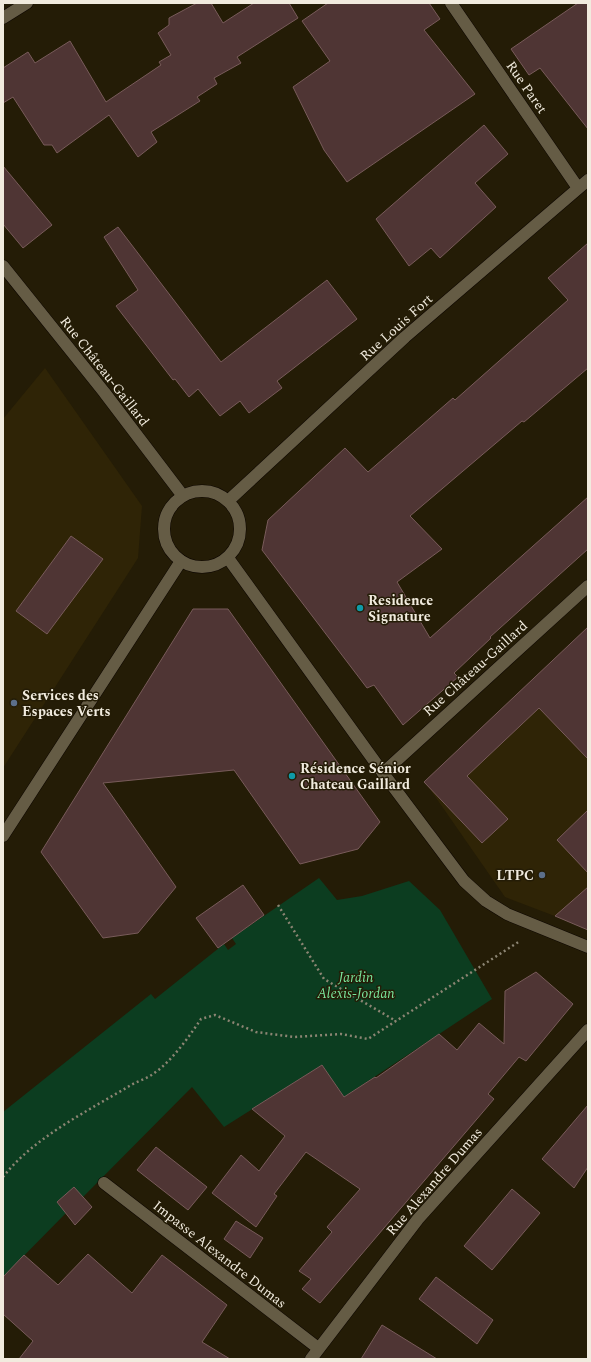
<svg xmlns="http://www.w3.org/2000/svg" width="591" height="1362" viewBox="0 0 591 1362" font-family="Spectral,serif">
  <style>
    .built { fill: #2f2406 }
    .green { fill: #0c3d20 }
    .building { fill: #4f3534; stroke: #785b5a }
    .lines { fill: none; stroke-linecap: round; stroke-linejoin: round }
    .street-casing { stroke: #0d0600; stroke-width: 13 }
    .secondary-casing { stroke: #0d0600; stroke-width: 13 }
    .path { stroke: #8c8573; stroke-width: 2.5; stroke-dasharray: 2 3; stroke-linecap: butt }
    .street { stroke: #655c45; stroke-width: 12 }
    .secondary { stroke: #655c45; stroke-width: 12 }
    .culture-dot { fill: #0f9aa8; stroke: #241c06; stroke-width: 1.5 }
    .service-dot { fill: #5c6f8a; stroke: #241c06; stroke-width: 1.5 }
    .labels { text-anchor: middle; stroke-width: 3; stroke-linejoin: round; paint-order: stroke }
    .street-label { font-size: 14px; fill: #f1ebde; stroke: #241c06 }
    .poi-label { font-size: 14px; font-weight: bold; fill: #f1ebde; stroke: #241c06; text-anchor: start }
    .park-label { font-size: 14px; font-style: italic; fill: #78e69c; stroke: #241c06 }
  </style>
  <rect width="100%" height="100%" fill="#241c06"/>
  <path class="built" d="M45 368 142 506 138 558 3 768V419Z
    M588 627V920L581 926 505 897 425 782Z"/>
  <path class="green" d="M319 878 337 900 362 896 409 881 440 910 492 999 344 1097 322 1065 224 1127 192 1087 83 1197 74 1188 57 1202 66 1213 3 1277V1112L151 994 155 999 224 944 228 950 236 944 232 938Z"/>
  <path class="building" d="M197 3H211L223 23 254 3H289L298 18 237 57 241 63 214 78 217 84 197 97 200 101 151 132 157 142 138 157 109 115 57 153 52 145H44L13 97 3 103V68L28 52 35 63 70 41 106 102 161 65 159 62 171 55 158 33 169 25V18Z
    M328 3H429L440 19 424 30 475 94 347 182 324 150 293 87 330 61 302 21Z
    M578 3H588V129L540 68 529 75 511 49Z
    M484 125 508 154 475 183 496 207 440 258 431 248 409 266 376 219Z
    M3 166 52 225 23 248 3 224Z
    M118 227 221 362 327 280 357 319 277 381 282 388 249 413 240 401 220 416 198 389 189 397 175 379 173 380 116 306 138 290 104 237Z
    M588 243V368L524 422 522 421 410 516 442 549 397 582 430 638 588 497V549L490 637 491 638 454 673 458 677 403 725 374 685 367 688 262 550 268 520 345 448 368 472 453 398 455 400 568 300 548 278Z
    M71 536 103 559 47 634 16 611Z
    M193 609H228L380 822 358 849 300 864 234 770 103 783 176 887 138 933 103 938 41 852Z
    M588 627V759L539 708 467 776 508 819 482 843 424 782Z
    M588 810V873L557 840Z
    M243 885 264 915 218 948 196 918Z
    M588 887V930L555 916Z
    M536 972 573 1004 526 1061 519 1057 488 1094 494 1099 320 1303 302 1289 311 1279 299 1271 332 1232 327 1227 360 1189 306 1152 274 1194 277 1196 256 1227 212 1193 241 1155 259 1171 285 1136 252 1109 322 1065 344 1097 375 1077 376 1078 439 1034 457 1050 479 1023 504 1044 505 991Z
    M588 1105V1167L574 1188 542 1159Z
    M156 1147 207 1187 188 1210 137 1170Z
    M74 1187 92 1207 75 1225 57 1202Z
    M512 1189 540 1213 492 1270 464 1246Z
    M236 1221 263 1238 250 1258 224 1239Z
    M88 1254 132 1293 162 1255 227 1305 202 1342 230 1359H19L33 1341 3 1314V1277L24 1255 58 1285Z
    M436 1277 493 1320 477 1344 419 1299Z
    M382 1325 437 1359H361Z"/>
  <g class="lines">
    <defs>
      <path id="street" d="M451 3 578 188
        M3 18 27 3
        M228 501 405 337 588 180
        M383 773 588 586
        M3 836 181 561
        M104 1183 318 1348
        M311 1359 418 1219 588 1030"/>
      <path id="secondary" d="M3 266 104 392 183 496
        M164 529a38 38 0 1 1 76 0a38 38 0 1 1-76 0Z
        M228 558 383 773 464 881 486 901 507 914 588 947"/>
    </defs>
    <use href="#street" class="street-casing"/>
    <use href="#secondary" class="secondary-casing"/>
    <path class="path" d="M278 905 324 979 396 1021
      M3 1177C34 1137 88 1111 131 1085 138 1081 146 1079 153 1074 172 1061 188 1038 201 1019L215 1015 256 1032 294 1037 341 1034 368 1039 520 941"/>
    <use href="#street" class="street"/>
    <use href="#secondary" class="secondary"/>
  </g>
  <g class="culture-dot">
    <circle cx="360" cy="608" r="4"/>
    <circle cx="292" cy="776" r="4"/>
  </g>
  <g class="service-dot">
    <circle cx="14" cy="703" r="4"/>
    <circle cx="542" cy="875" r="4"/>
  </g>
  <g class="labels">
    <g class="street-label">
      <text transform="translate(527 87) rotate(55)" y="5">Rue Paret</text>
      <text transform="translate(396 327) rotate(-42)" y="5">Rue Louis Fort</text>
      <text transform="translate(105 371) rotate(52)" y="5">Rue Château-Gaillard</text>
      <text transform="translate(475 668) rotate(-42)" y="5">Rue Château-Gaillard</text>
      <text transform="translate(434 1181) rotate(-49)" y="5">Rue Alexandre Dumas</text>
      <text transform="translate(220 1254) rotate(38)" y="5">Impasse Alexandre Dumas</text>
    </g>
    <g class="poi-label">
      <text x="368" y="605">Residence<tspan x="368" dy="16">Signature</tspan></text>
      <text x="22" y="700">Services des<tspan x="22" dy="16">Espaces Verts</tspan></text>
      <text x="300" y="773">Résidence Sénior<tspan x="300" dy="16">Chateau Gaillard</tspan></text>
      <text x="534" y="880" text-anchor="end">LTPC</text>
    </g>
    <g class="park-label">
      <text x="356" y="982">Jardin<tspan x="356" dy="16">Alexis-Jordan</tspan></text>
    </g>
  </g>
  <rect width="591" height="1362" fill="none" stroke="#f1ebde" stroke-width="8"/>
</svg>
